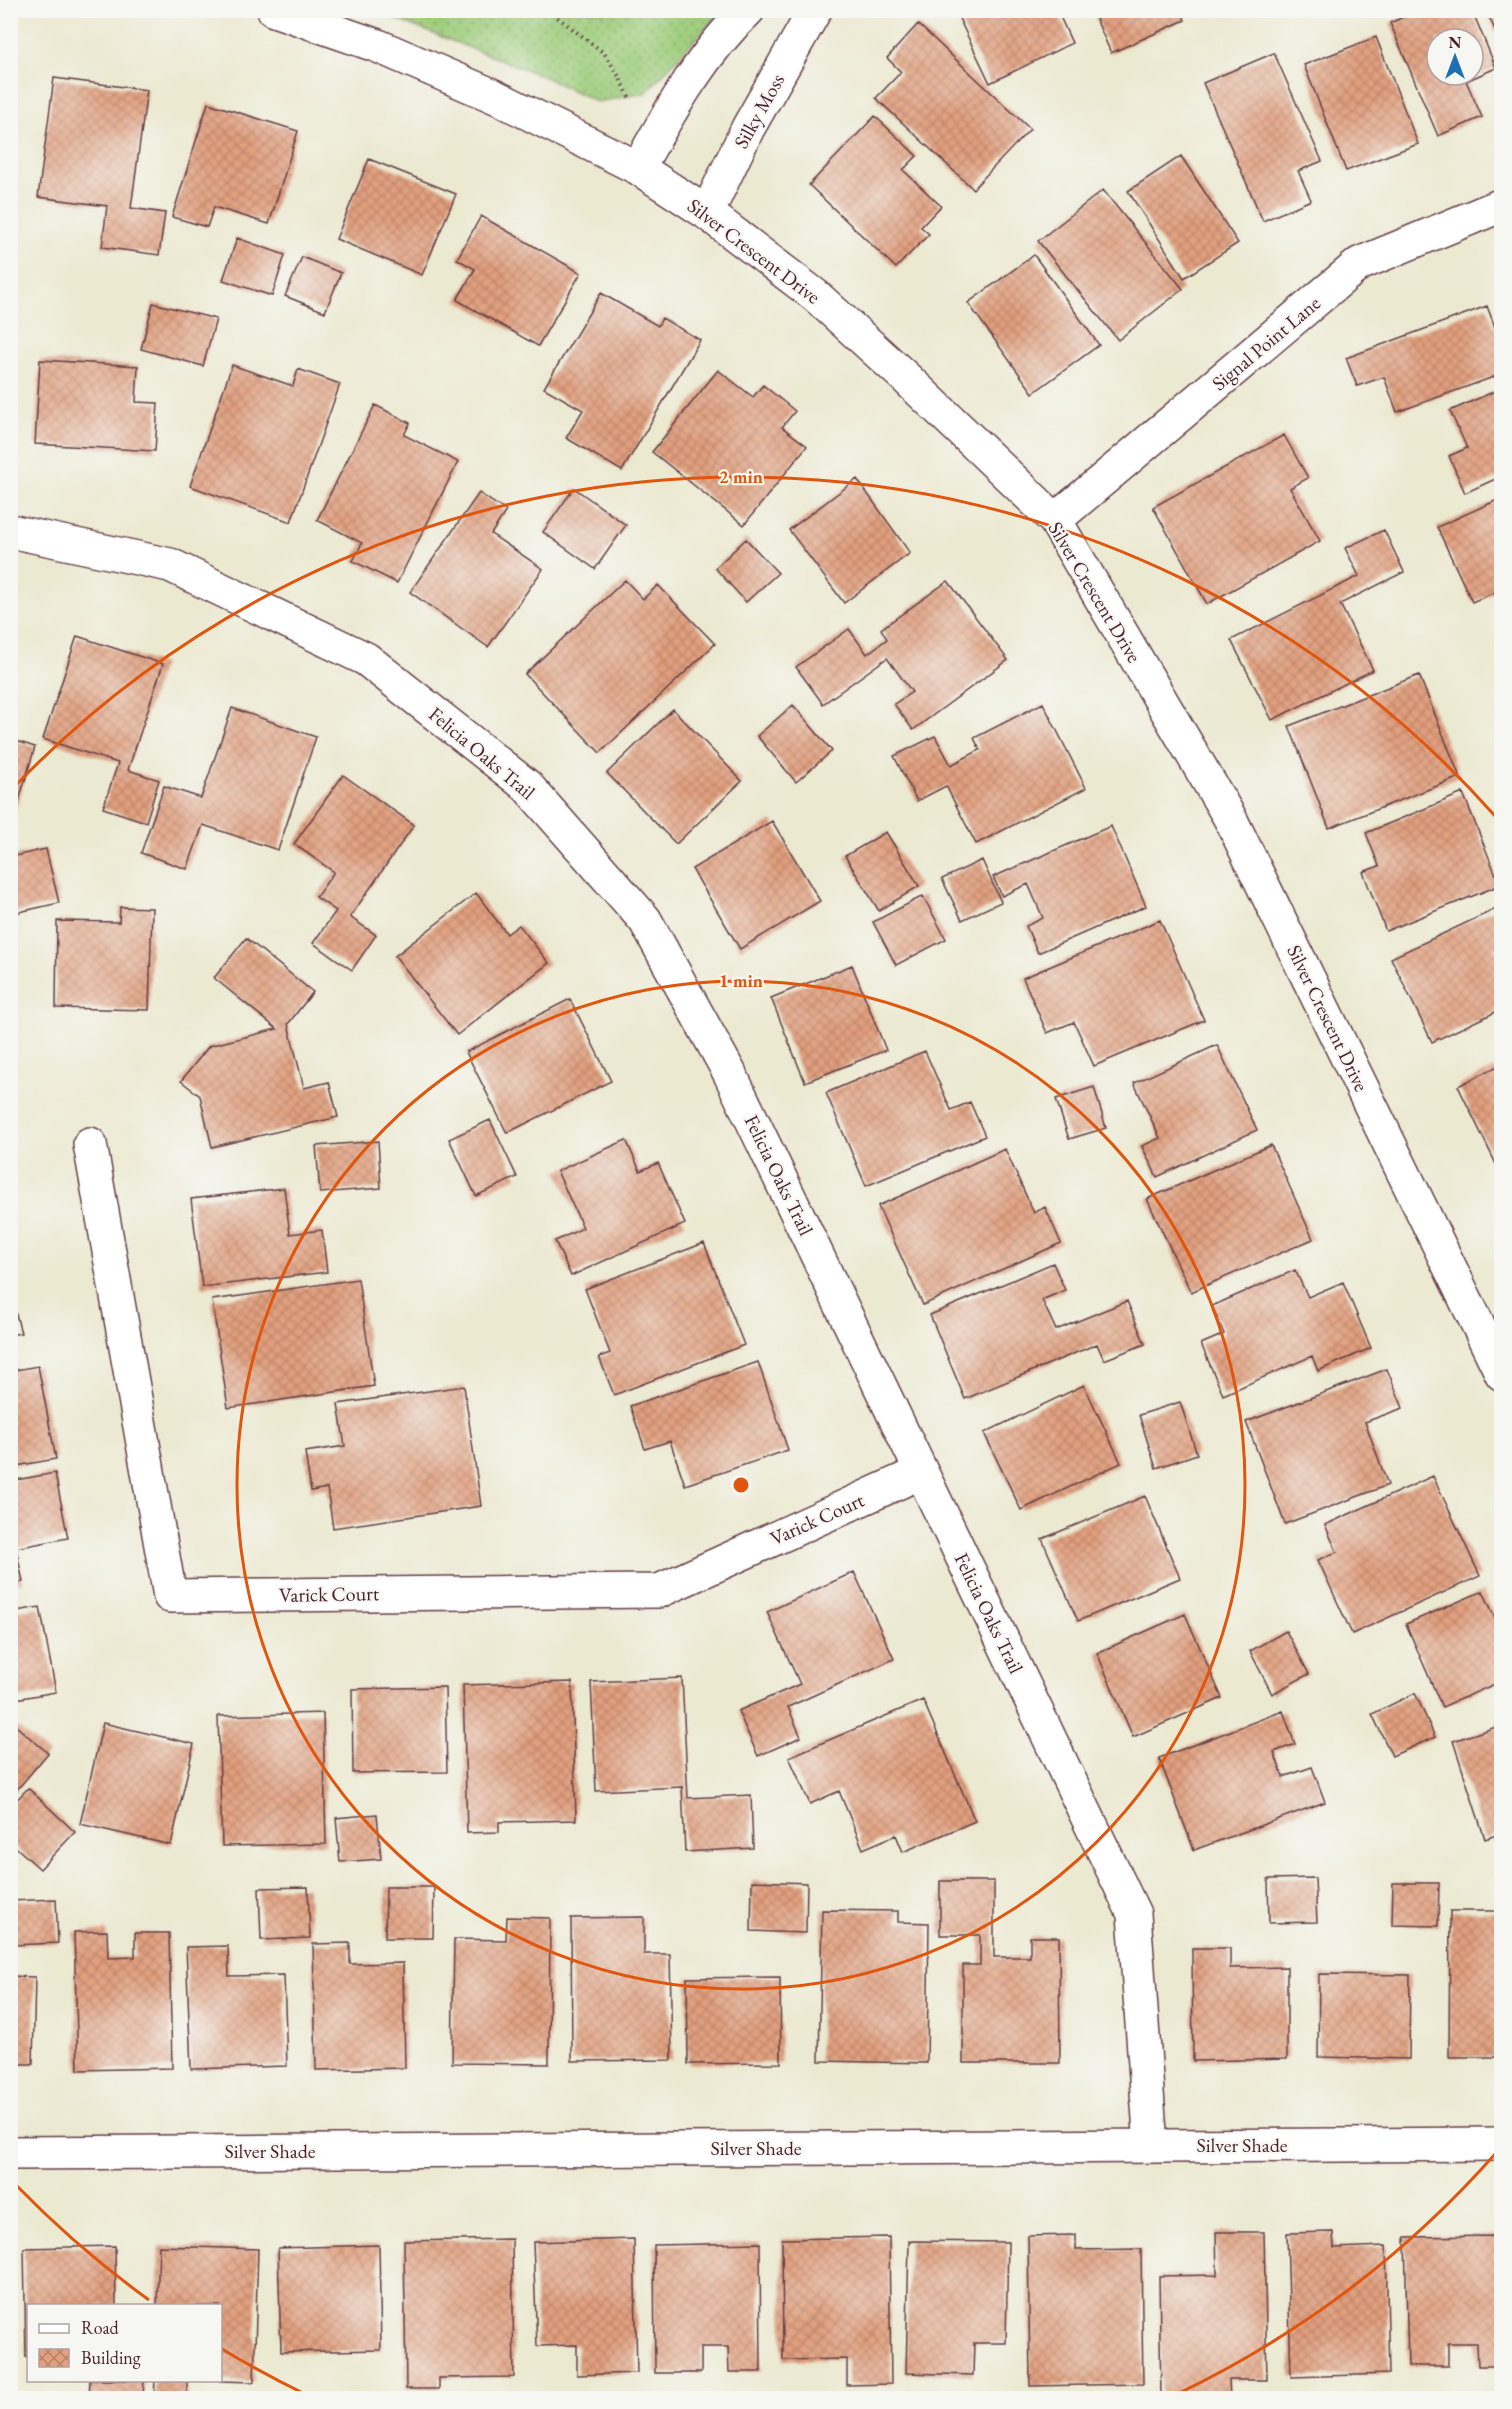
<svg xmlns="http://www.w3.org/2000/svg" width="1512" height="2409" viewBox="0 0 1512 2409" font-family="'EB Garamond',serif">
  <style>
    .grass { fill: url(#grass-dots); stroke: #747653; stroke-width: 1.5 }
    .building { fill: url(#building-cross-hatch); fill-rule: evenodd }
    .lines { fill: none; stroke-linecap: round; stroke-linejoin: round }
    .minor-casing { stroke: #623d44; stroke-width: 36 }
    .path { stroke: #623d44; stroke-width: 4; stroke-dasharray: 1.5 4.5; stroke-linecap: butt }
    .minor { stroke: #fff; stroke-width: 33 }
    .ring { fill: none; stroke: #e0560e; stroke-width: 3 }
    .labels { text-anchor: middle; stroke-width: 4.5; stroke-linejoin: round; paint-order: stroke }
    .street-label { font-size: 20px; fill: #4a1f2b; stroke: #f6f6f2 }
    .centre { fill: #e0560e; stroke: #f6f6f2; stroke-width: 3 }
    .ring-label { font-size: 18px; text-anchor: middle; font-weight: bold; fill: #e0560e; stroke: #f6f6f2; stroke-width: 4.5; stroke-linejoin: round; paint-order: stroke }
  </style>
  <defs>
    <pattern id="grass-dots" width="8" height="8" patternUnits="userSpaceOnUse" patternTransform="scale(1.5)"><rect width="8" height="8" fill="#9ecd7b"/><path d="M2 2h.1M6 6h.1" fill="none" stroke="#83a665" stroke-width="1.8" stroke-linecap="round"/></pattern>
    <pattern id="building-cross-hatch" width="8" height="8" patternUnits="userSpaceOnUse" patternTransform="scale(1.5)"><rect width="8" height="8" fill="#e2a07f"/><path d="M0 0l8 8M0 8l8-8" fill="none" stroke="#b98268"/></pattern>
  </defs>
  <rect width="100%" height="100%" fill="#f6f6f2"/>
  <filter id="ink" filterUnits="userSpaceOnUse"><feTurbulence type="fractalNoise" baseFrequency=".0167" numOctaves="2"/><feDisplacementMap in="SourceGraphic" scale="12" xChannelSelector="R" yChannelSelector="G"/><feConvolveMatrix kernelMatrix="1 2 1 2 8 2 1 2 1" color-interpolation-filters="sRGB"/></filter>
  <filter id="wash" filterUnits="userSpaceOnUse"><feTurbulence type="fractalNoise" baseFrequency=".008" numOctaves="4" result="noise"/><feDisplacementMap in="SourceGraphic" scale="24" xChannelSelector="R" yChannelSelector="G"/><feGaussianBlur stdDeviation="1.35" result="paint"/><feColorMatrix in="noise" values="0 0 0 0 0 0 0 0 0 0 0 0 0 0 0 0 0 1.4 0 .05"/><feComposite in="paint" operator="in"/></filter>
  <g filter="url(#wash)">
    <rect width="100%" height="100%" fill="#ece9d1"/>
    <path class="grass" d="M375 11H721L645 93 597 102 545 77Z"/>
    <g id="blocks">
      <path class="building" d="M955 10H1057L1072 43 990 83Z
        M1092 10H1181L1185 20 1111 53Z
        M1419 10H1472L1496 68 1466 81 1482 117 1438 136 1390 23ZM1437 39H1473V75H1437Z
        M1486 10H1502V46Z
        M918 24 1030 129 973 189 876 98 901 72 887 58Z
        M1376 37 1418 144 1346 171 1304 65Z
        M1274 53 1322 161 1298 171 1311 200 1263 221 1203 83Z
        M54 78 147 90 131 208 165 213 159 255 102 247 107 206 38 197Z
        M208 103 298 131 269 224 214 207 207 227 172 217Z
        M875 116 917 156 903 170 941 206 921 227 929 234 896 268 809 185Z
        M1181 156 1238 243 1184 278 1128 191Z
        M369 159 456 194 422 275 336 239Z
        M1103 190 1183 289 1118 340 1038 241Z
        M481 216 581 273 538 346 457 300 475 269 457 259Z
        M237 238 285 255 272 296 223 280Z
        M1034 255 1099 345 1033 393 968 303Z
        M302 257 341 273 325 312 285 296Z
        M601 293 658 326 662 318 700 340 622 471 566 438 583 410 544 388Z
        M153 303 216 319 203 366 141 349Z
        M1487 306 1502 346V374L1397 412 1384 377 1357 386 1346 358Z
        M40 360 138 366 136 402 158 403 155 451 35 444Z
        M232 365 293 386 298 369 340 384 291 522 190 486Z
        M718 370 753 397 763 385 795 411 782 427 807 446 744 525 652 452Z
        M1502 388V476L1465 493 1449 456 1467 448 1450 411Z
        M375 405 410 423 404 435 458 462 397 583 353 561 362 543 317 520Z
        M1284 435 1308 478 1290 488 1320 541 1207 604 1153 507Z
        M857 479 910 553 844 603 789 530Z
        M574 488 626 525 595 569 543 532Z
        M479 493 506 511 491 534 543 569 488 647 410 592Z
        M1502 498V589L1472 602 1437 527Z
        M1384 530 1404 572 1340 604 1373 670 1272 720 1231 640 1359 576 1345 548Z
        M746 539 778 573 746 602 715 568Z
        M625 580 643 599 658 585 715 644 600 753 525 674Z
        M948 581 1008 660 913 730 894 704 912 692 887 658 823 704 796 667 849 629 867 654 887 639 881 629Z
        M77 636 163 664 128 770 159 780 146 822 103 808 118 763 43 739Z
        M1419 675 1460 777 1329 828 1289 726Z
        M1043 703 1086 788 976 844 946 786 917 801 894 756 935 736 951 765 980 750 974 738Z
        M793 705 832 751 796 782 757 736Z
        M232 708 316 737 278 850 203 825 187 869 141 853 164 786 201 798Z
        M673 709 742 781 676 844 607 773Z
        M10 739 35 747 17 807 10 806Z
        M343 775 414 825 350 917 376 935 352 970 313 943 336 911 316 897 334 872 294 844Z
        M1463 793 1500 885 1386 931 1363 872 1379 866 1366 833Z
        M772 821 820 901 740 949 692 869Z
        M1111 826 1146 906 1038 953 1026 926 1043 918 1028 884 1002 896 993 877Z
        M886 832 919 886 879 911 845 856Z
        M46 849 59 903 10 914V857Z
        M982 860 1001 902 962 920 942 879Z
        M476 893 507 934 519 925 549 963 457 1035 395 956Z
        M923 896 946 939 896 965 873 922Z
        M1502 906V946L1495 949 1502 963V1009L1432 1042 1391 958Z
        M120 907 152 908 149 1010 56 1008 57 921 119 922Z
        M1160 920 1204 1020 1094 1066 1074 1022 1047 1033 1023 978Z
        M246 938 313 992 288 1024 304 1088 329 1082 338 1117 212 1147 200 1096 181 1081 209 1046 277 1029 214 978Z
        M852 965 886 1050 805 1082 771 998Z
        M570 999 611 1081 507 1133 466 1052Z
        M1217 1045 1257 1130 1157 1177 1142 1146 1160 1138 1134 1083Z
        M925 1051 951 1110 970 1102 985 1136 866 1186 826 1093Z
        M1502 1064V1167L1498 1168 1458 1086Z
        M1094 1087 1106 1128 1069 1139 1056 1099Z
        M490 1120 517 1177 476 1196 449 1139Z
        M626 1140 640 1171 658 1163 685 1224 571 1276 555 1241 583 1228 557 1171Z
        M378 1141 381 1188 320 1193 316 1146Z
        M1271 1145 1313 1239 1191 1292 1147 1199Z
        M1005 1149 1034 1213 1045 1207 1061 1243 923 1305 878 1206Z
        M284 1188 290 1234 322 1230 327 1272 202 1287 191 1199Z
        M704 1243 744 1345 614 1395 599 1357 610 1353 585 1289Z
        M1053 1263 1065 1290 1042 1300 1056 1330 1127 1301 1145 1344 1104 1360 1097 1344 965 1399 930 1315Z
        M1295 1270 1308 1297 1343 1282 1371 1348 1318 1371 1312 1356 1223 1395 1201 1344 1224 1334 1212 1306Z
        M358 1279 374 1386 228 1408 212 1300Z
        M10 1292 21 1333 10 1335Z
        M758 1362 788 1450 685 1485 670 1441 645 1449 630 1406Z
        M38 1366 56 1459 10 1467V1371Z
        M1387 1369 1403 1408 1365 1422 1388 1485 1285 1524 1246 1422Z
        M1084 1385 1121 1463 1021 1510 984 1433Z
        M464 1386 481 1506 333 1528 327 1488 311 1491 305 1452 345 1446 338 1404Z
        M1180 1402 1197 1454 1156 1468 1139 1415Z
        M55 1473 68 1538 16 1548 23 1582 10 1585V1481Z
        M1433 1476 1480 1576 1352 1634 1318 1560 1337 1552 1325 1525Z
        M1145 1496 1180 1578 1078 1621 1042 1539Z
        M854 1572 894 1659 788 1707 801 1737 758 1756 738 1711 800 1684 767 1612Z
        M1483 1591 1502 1633V1681L1442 1707 1406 1624Z
        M40 1607 56 1692 10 1700V1612Z
        M1185 1614 1222 1698 1133 1737 1097 1653Z
        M1286 1631 1309 1674 1272 1694 1250 1651Z
        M682 1678 688 1798 751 1795 753 1848 685 1852 682 1787 596 1791 591 1682Z
        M572 1682 576 1820 499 1822V1832L467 1833 463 1685Z
        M445 1687 447 1772 353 1773 352 1689Z
        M1415 1693 1435 1737 1392 1756 1372 1714Z
        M923 1700 975 1821 903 1852 896 1835 863 1849 839 1791 810 1804 789 1757Z
        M1283 1711 1295 1744 1274 1752 1283 1777 1312 1767 1325 1802 1194 1850 1159 1758Z
        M323 1713 326 1844 222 1846 218 1716Z
        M10 1721 48 1753 10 1798Z
        M103 1723 194 1744 171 1845 80 1824Z
        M1502 1725V1833L1485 1839 1453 1741Z
        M28 1788 75 1832 40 1869 10 1842V1807Z
        M377 1814 381 1859 340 1862 336 1818Z
        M1315 1878 1317 1922 1269 1923 1268 1879Z
        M752 1881 807 1883 806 1933 751 1931Z
        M940 1881H994V1957H1030V1937H1059L1060 2063H963V1965H980V1935H940Z
        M1393 1883H1439L1438 1926 1392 1925Z
        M308 1887 310 1938 261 1940 259 1888Z
        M386 1887H434L433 1938H385Z
        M56 1899 58 1943 12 1945 10 1901Z
        M822 1910 898 1911V1922L929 1923 927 2063 819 2061Z
        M1450 1911H1502V2057H1449Z
        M507 1917 550 1918 549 2064 452 2063 454 1939 506 1940Z
        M644 1917V1954H670L672 2060 572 2061 571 1918Z
        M107 1931 108 1958 135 1957V1933H169L172 2068 78 2070 74 1932Z
        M350 1943V1964L403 1963 405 2068 316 2070 313 1944Z
        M228 1946 229 1976 284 1975 287 2066 191 2069 186 1947Z
        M1192 1948H1230V1968L1287 1967V2059L1193 2061Z
        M1319 1974 1410 1975 1409 2059 1318 2057Z
        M10 1976 35 1977 33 2064H10Z
        M780 1977 781 2063 688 2064 687 1978Z
        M1216 2232H1264L1267 2380H1229L1230 2398H1161L1159 2276 1217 2275Z
        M1333 2232 1334 2248 1386 2246 1389 2374 1291 2377 1287 2233Z
        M1076 2235V2250L1141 2249 1143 2384 1030 2386 1028 2236Z
        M1502 2236V2366H1478L1477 2343H1448V2366H1408L1405 2237Z
        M889 2237 891 2384 847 2385V2359L783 2360 782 2239Z
        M512 2239 514 2377 439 2378V2389H406L404 2241Z
        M634 2239 637 2373 577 2375V2345L537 2346 533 2242Z
        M909 2241 1008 2242 1006 2343H974L973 2375 906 2373Z
        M760 2243 761 2372H729L728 2347H701V2373H655L654 2245Z
        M379 2245 381 2350 281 2352 278 2248Z
        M115 2246 116 2306H28V2356L26 2357 24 2248Z
        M159 2246 258 2249 254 2382 220 2381V2306H157Z
        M10 2247H14L15 2391H10Z
        M90 2380H144L143 2398H89Z
        M155 2380H187V2398H154Z"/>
    </g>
  </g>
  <g filter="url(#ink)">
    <use href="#blocks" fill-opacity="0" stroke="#623d44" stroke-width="1.5"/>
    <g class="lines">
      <defs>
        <path id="minor" d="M274 10 378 46 496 97 638 168 707 213 816 296 906 378 1055 520 1230 818 1502 1374
          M638 168C669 113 701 54 748 10
          M707 213 748 128 815 10
          M1055 520 1359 264 1502 205
          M10 531 170 565 366 659 527 786 645 920 729 1072 1134 1914 1151 2146
          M90 1144 170 1596 659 1591 921 1472
          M10 2153 1502 2144"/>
      </defs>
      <use href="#minor" class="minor-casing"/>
      <path class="path" d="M548 10 604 53 620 78 631 101"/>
      <use href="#minor" class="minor"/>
    </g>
  </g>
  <g class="ring">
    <circle cx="741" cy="1485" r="504"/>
    <path d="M1496 2153A1008 1008 0 0 1 1175 2395M307 2395A1008 1008 0 0 1 222 2349M149 2300A1008 1008 0 0 1 16 2185M16 785A1008 1008 0 0 1 1496 817"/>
  </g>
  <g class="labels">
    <g class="street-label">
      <text transform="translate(759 111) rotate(-61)" y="7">Silky Moss</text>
      <text transform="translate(754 251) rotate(37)" y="7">Silver Crescent Drive</text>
      <text transform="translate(1266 343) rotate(-40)" y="7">Signal Point Lane</text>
      <text transform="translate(1095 592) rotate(59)" y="7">Silver Crescent Drive</text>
      <text transform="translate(482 753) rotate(40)" y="7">Felicia Oaks Trail</text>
      <text transform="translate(1328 1018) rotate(64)" y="7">Silver Crescent Drive</text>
      <text transform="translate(779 1175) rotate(64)" y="7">Felicia Oaks Trail</text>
      <text transform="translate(817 1519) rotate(-24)" y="7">Varick Court</text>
      <text transform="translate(329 1594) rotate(-1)" y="7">Varick Court</text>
      <text transform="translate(989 1613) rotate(64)" y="7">Felicia Oaks Trail</text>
      <text x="1242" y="2152">Silver Shade</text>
      <text x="756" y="2155">Silver Shade</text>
      <text x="270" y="2158">Silver Shade</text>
    </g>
  </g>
  <circle cx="741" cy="1485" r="9" class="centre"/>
  <g class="ring-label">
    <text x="741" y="483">2 min</text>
    <text x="741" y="987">1 min</text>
  </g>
  <rect width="1512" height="2409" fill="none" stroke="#f6f6f2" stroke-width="36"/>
  <rect x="27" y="2304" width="195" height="78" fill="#f6f6f2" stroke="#b1a0a2" stroke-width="1.5"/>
  <rect x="39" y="2324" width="30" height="9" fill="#ffffff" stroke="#b1a0a2" stroke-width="1.5"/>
  <text x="81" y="2334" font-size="18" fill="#4a1f2b">Road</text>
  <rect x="39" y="2349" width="30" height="18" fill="url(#building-cross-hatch)" stroke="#b1a0a2" stroke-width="1.5"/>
  <text x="81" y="2364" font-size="18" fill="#4a1f2b">Building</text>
  <g transform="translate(1455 57)"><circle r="28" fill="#f6f6f2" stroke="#b1a0a2" stroke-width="1.5"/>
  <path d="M0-4.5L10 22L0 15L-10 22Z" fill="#1f6fb2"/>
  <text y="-9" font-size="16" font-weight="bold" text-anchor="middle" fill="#4a1f2b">N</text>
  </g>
</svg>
